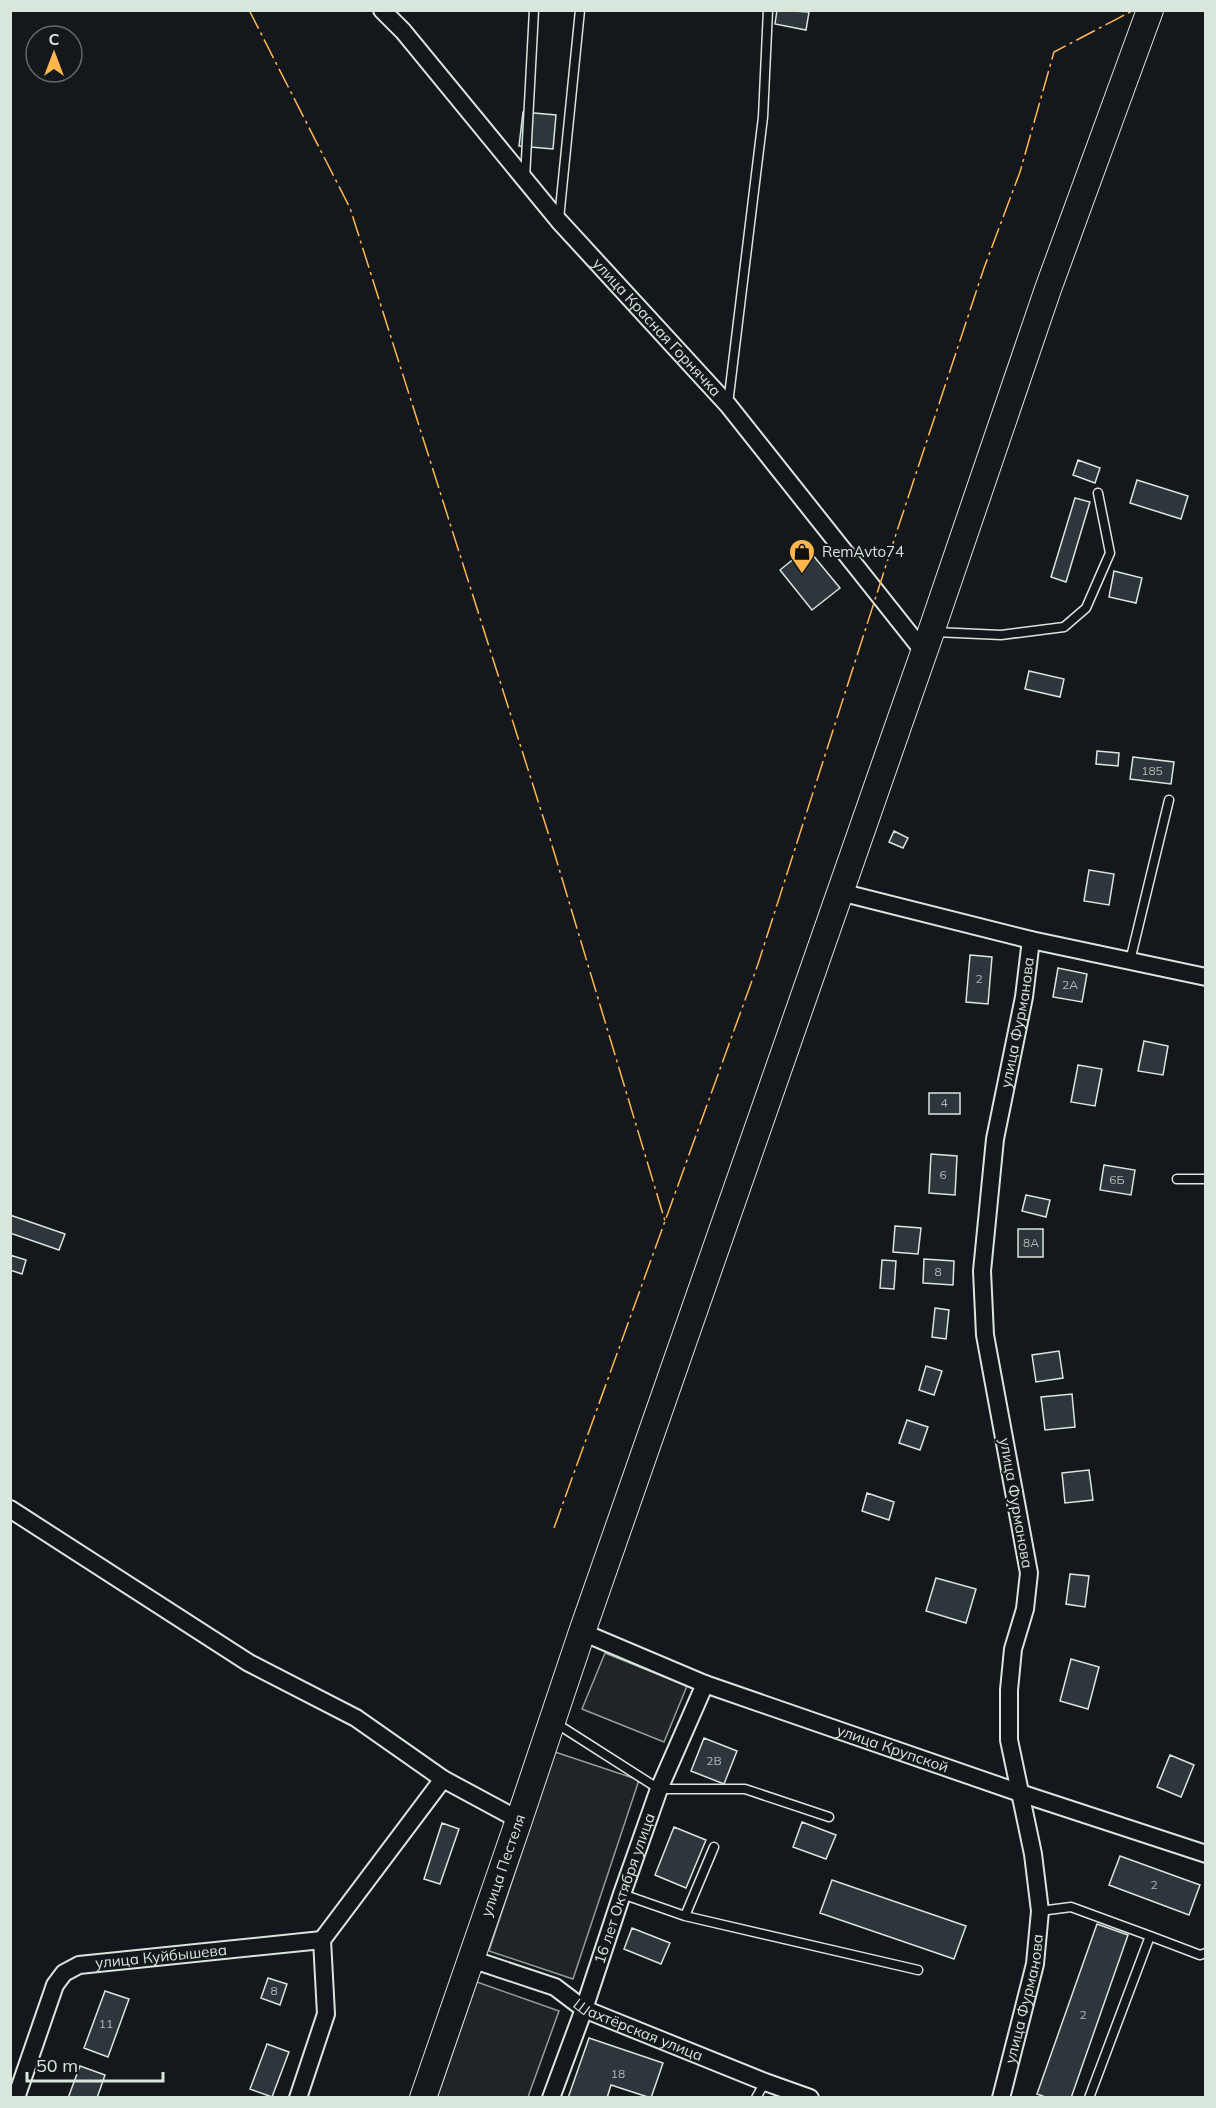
<svg xmlns="http://www.w3.org/2000/svg" width="1216" height="2108" viewBox="0 0 1216 2108" font-family="Mulish,sans-serif">
  <style>
    .green { fill: #202428; stroke: #939e99; stroke-width: 1.5 }
    .building { fill: #2c363c; stroke: #d8e6dc; stroke-width: 1.5 }
    .lines { fill: none; stroke-linecap: round; stroke-linejoin: round }
    .lane-casing { stroke: #d8e6dc; stroke-width: 11 }
    .street-casing { stroke: #d8e6dc; stroke-width: 20 }
    .primary-casing { stroke: #d8e6dc; stroke-width: 28 }
    .lane { stroke: #14181c; stroke-width: 8 }
    .street { stroke: #14181c; stroke-width: 16 }
    .primary { stroke: #14181c; stroke-width: 26 }
    .power { stroke: #ffb74d; stroke-width: 1.5; stroke-dasharray: 21 4.5 3 4.5; stroke-linecap: butt }
    .labels { text-anchor: middle; stroke-width: 4.5; stroke-linejoin: round; paint-order: stroke }
    .number-label { font-size: 12px; fill: #adbab4 }
    .street-label { font-size: 15px; fill: #d8e6dc; stroke: #14181c }
    .poi-label { font-size: 15px; fill: #d8e6dc; stroke: #14181c; text-anchor: start }
  </style>
  <rect width="100%" height="100%" fill="#14181c"/>
  <path class="green" d="M605 1653 687 1686 664 1742 582 1709Z
    M555 1752 639 1780 573 1979 489 1951Z
    M477 1982 559 2011 528 2097 437 2098Z"/>
  <path class="building" d="M777 10 809 12 806 30 775 24Z
    M523 112 556 115 553 149 519 146Z
    M1078 460 1100 468 1095 483 1073 475Z
    M1137 480 1188 496 1181 519 1130 503Z
    M1075 498 1090 502 1066 582 1051 577Z
    M807 548 840 588 812 610 780 570Z
    M1114 571 1142 578 1136 603 1109 597Z
    M1029 671 1064 679 1060 697 1025 689Z
    M1097 751 1119 753 1118 766 1096 764Z
    M1133 757 1174 762 1171 784 1130 779Z
    M894 831 908 838 903 848 889 842Z
    M1089 870 1114 874 1109 905 1084 901Z
    M970 955 992 957 988 1004 966 1002Z
    M1058 968 1087 974 1082 1002 1053 997Z
    M1144 1041 1168 1046 1163 1075 1138 1071Z
    M1078 1065 1102 1069 1095 1106 1071 1102Z
    M929 1093H960V1114H929Z
    M931 1154 957 1156 955 1195 929 1193Z
    M1104 1165 1135 1170 1131 1195 1100 1190Z
    M1026 1195 1050 1200 1046 1217 1022 1211Z
    M10 1215 65 1234 59 1250 10 1233Z
    M895 1226 921 1228 918 1254 893 1252Z
    M1018 1229H1043V1257H1018Z
    M10 1255 26 1260 22 1274 10 1270Z
    M924 1259 954 1261 953 1285 923 1283Z
    M882 1260 896 1261 894 1289 880 1288Z
    M935 1308 949 1310 946 1339 932 1337Z
    M1059 1351 1063 1378 1036 1382 1032 1355Z
    M926 1366 942 1371 934 1395 919 1390Z
    M1072 1394 1075 1427 1045 1430 1041 1397Z
    M907 1420 928 1427 920 1450 899 1443Z
    M1089 1470 1093 1500 1065 1503 1062 1473Z
    M867 1493 894 1502 889 1520 862 1511Z
    M1070 1574 1089 1576 1085 1607 1066 1604Z
    M936 1578 976 1589 966 1623 926 1611Z
    M1071 1659 1099 1667 1088 1709 1060 1701Z
    M704 1738 737 1751 724 1784 691 1771Z
    M1170 1755 1194 1765 1181 1797 1157 1787Z
    M802 1822 836 1835 826 1859 793 1847Z
    M442 1823 459 1829 440 1884 424 1879Z
    M674 1827 706 1840 686 1888 655 1875Z
    M1120 1856 1200 1885 1189 1915 1109 1885Z
    M832 1880 966 1926 954 1959 820 1913Z
    M1097 1924 1128 1935 1071 2098H1048L1037 2094Z
    M632 1928 670 1943 661 1964 624 1949Z
    M268 1978 287 1984 280 2005 261 1998Z
    M105 1991 129 1999 108 2057 84 2048Z
    M589 2038 663 2063 651 2098 611 2085 607 2098H568Z
    M267 2044 289 2052 272 2097 250 2089Z
    M80 2066 105 2075 97 2098H68Z"/>
  <g class="lines">
    <defs>
      <path id="lane" d="M525 178 534 10
        M559 219 580 10
        M728 404 763 117 768 10
        M935 632 1001 635 1064 627 1086 608 1110 553 1098 493
        M1130 961 1169 800
        M1177 1179H1206
        M554 1722 659 1789H745L829 1817
        M622 1894 685 1916 918 1970
        M1040 1911 1071 1907 1150 1936 1089 2098
        M685 1916 714 1847
        M1150 1936 1200 1955 1206 1953
        M756 2098 765 2082"/>
      <g id="street">
        <path id="s1" d="M382 10 403 31 559 221 728 405 924 652"/>
        <path d="M840 892 1031 940 1206 977"/>
        <path d="M10 1509 249 1663 356 1718 443 1779 519 1820"/>
        <path id="s2" d="M582 1632 705 1684 1020 1793 1206 1854"/>
        <path d="M322 1940 443 1779"/>
        <path id="s3" d="M471 1959 555 1987 584 2009 765 2082 810 2098"/>
        <path id="s4" d="M16 2098 55 1985 64 1973 79 1965 322 1940"/>
        <path d="M298 2098 326 2014 322 1940"/>
        <path id="s5" d="M551 2098 584 2009 622 1894 659 1789 705 1684"/>
        <path id="s6" d="M1001 2098 1035 1964 1040 1911 1033 1854 1009 1740V1690L1013 1649 1025 1609 1029 1573 985 1335 982 1271 995 1139 1024 997 1031 940"/>
      </g>
      <g id="primary">
        <path id="s7" d="M423 2098 519 1820 582 1632 931 632 1048 289 1150 10"/>
      </g>
    </defs>
    <use href="#lane" class="lane-casing"/>
    <use href="#street" class="street-casing"/>
    <use href="#primary" class="primary-casing"/>
    <use href="#lane" class="lane"/>
    <use href="#street" class="street"/>
    <use href="#primary" class="primary"/>
    <path class="power" d="M249 10 350 208 551 842 665 1221
      M554 1528 758 964 897 531 984 268 1020 172 1054 52 1134 10"/>
  </g>
  <defs>
    <symbol id="shop-pin" viewBox="-11 -11 22 30"><path d="M0 17L-7.5 6A9.5 9.5 0 1 1 7.5 6Z" fill="#ffb74d" stroke="#14181c"/><path d="M-5-2.5h2.3a2.7 3.5 0 0 1 5.4 0H5L5.5 6h-11ZM-1.5-2.5h3a1.5 2.3 0 0 0-3 0Z" fill="#111"/></symbol>
  </defs>
  <g fill-rule="evenodd">
    <use href="#shop-pin" x="787" y="537" width="30" height="40"/>
  </g>
  <g class="labels">
    <g class="number-label">
      <text x="1152" y="775">185</text>
      <text x="979" y="983">2</text>
      <text x="1070" y="989">2А</text>
      <text x="944" y="1107">4</text>
      <text x="943" y="1179">6</text>
      <text x="1117" y="1184">6Б</text>
      <text x="1031" y="1247">8А</text>
      <text x="938" y="1276">8</text>
      <text x="714" y="1765">2В</text>
      <text x="1154" y="1889">2</text>
      <text x="274" y="1995">8</text>
      <text x="1083" y="2019">2</text>
      <text x="106" y="2028">11</text>
      <text x="618" y="2078">18</text>
    </g>
    <g class="street-label">
      <text dy="5" stroke="none"><textPath href="#s1" startOffset="420">улица Красная Горнячка</textPath></text>
      <text dy="5" stroke="none"><textPath href="#s6" startOffset="1092">улица Фурманова</textPath></text>
      <text transform="translate(1016 1503) rotate(80)" y="5">улица Фурманова</text>
      <text dy="5" stroke="none"><textPath href="#s2" startOffset="332">улица Крупской</textPath></text>
      <text dy="5" stroke="none"><textPath href="#s7" startOffset="246">улица Пестеля</textPath></text>
      <text dy="5" stroke="none"><textPath href="#s5" startOffset="222">16 лет Октября улица</textPath></text>
      <text dy="5" stroke="none"><textPath href="#s4" startOffset="234">улица Куйбышева</textPath></text>
      <text dy="5" stroke="none"><textPath href="#s6" startOffset="102">улица Фурманова</textPath></text>
      <text dy="5" stroke="none"><textPath href="#s3" startOffset="183">Шахтёрская улица</textPath></text>
    </g>
    <g class="poi-label">
      <text x="822" y="557">RemAvto74</text>
    </g>
  </g>
  <rect width="1216" height="2108" fill="none" stroke="#d8e6dc" stroke-width="24"/>
  <g transform="translate(54 54)"><circle r="28" fill="#14181c" stroke="#626a69" stroke-width="1.5"/>
  <path d="M0-4.5L10 22L0 15L-10 22Z" fill="#ffb74d"/>
  <text y="-9" font-size="16" font-weight="bold" text-anchor="middle" fill="#d8e6dc">С</text>
  </g>
  <path d="M27 2072v9h136v-9" fill="none" stroke="#d8e6dc" stroke-width="3"/>
  <text x="36" y="2072" font-size="18" fill="#d8e6dc" stroke="#14181c" stroke-width="4.5" paint-order="stroke">50 m</text>
</svg>
